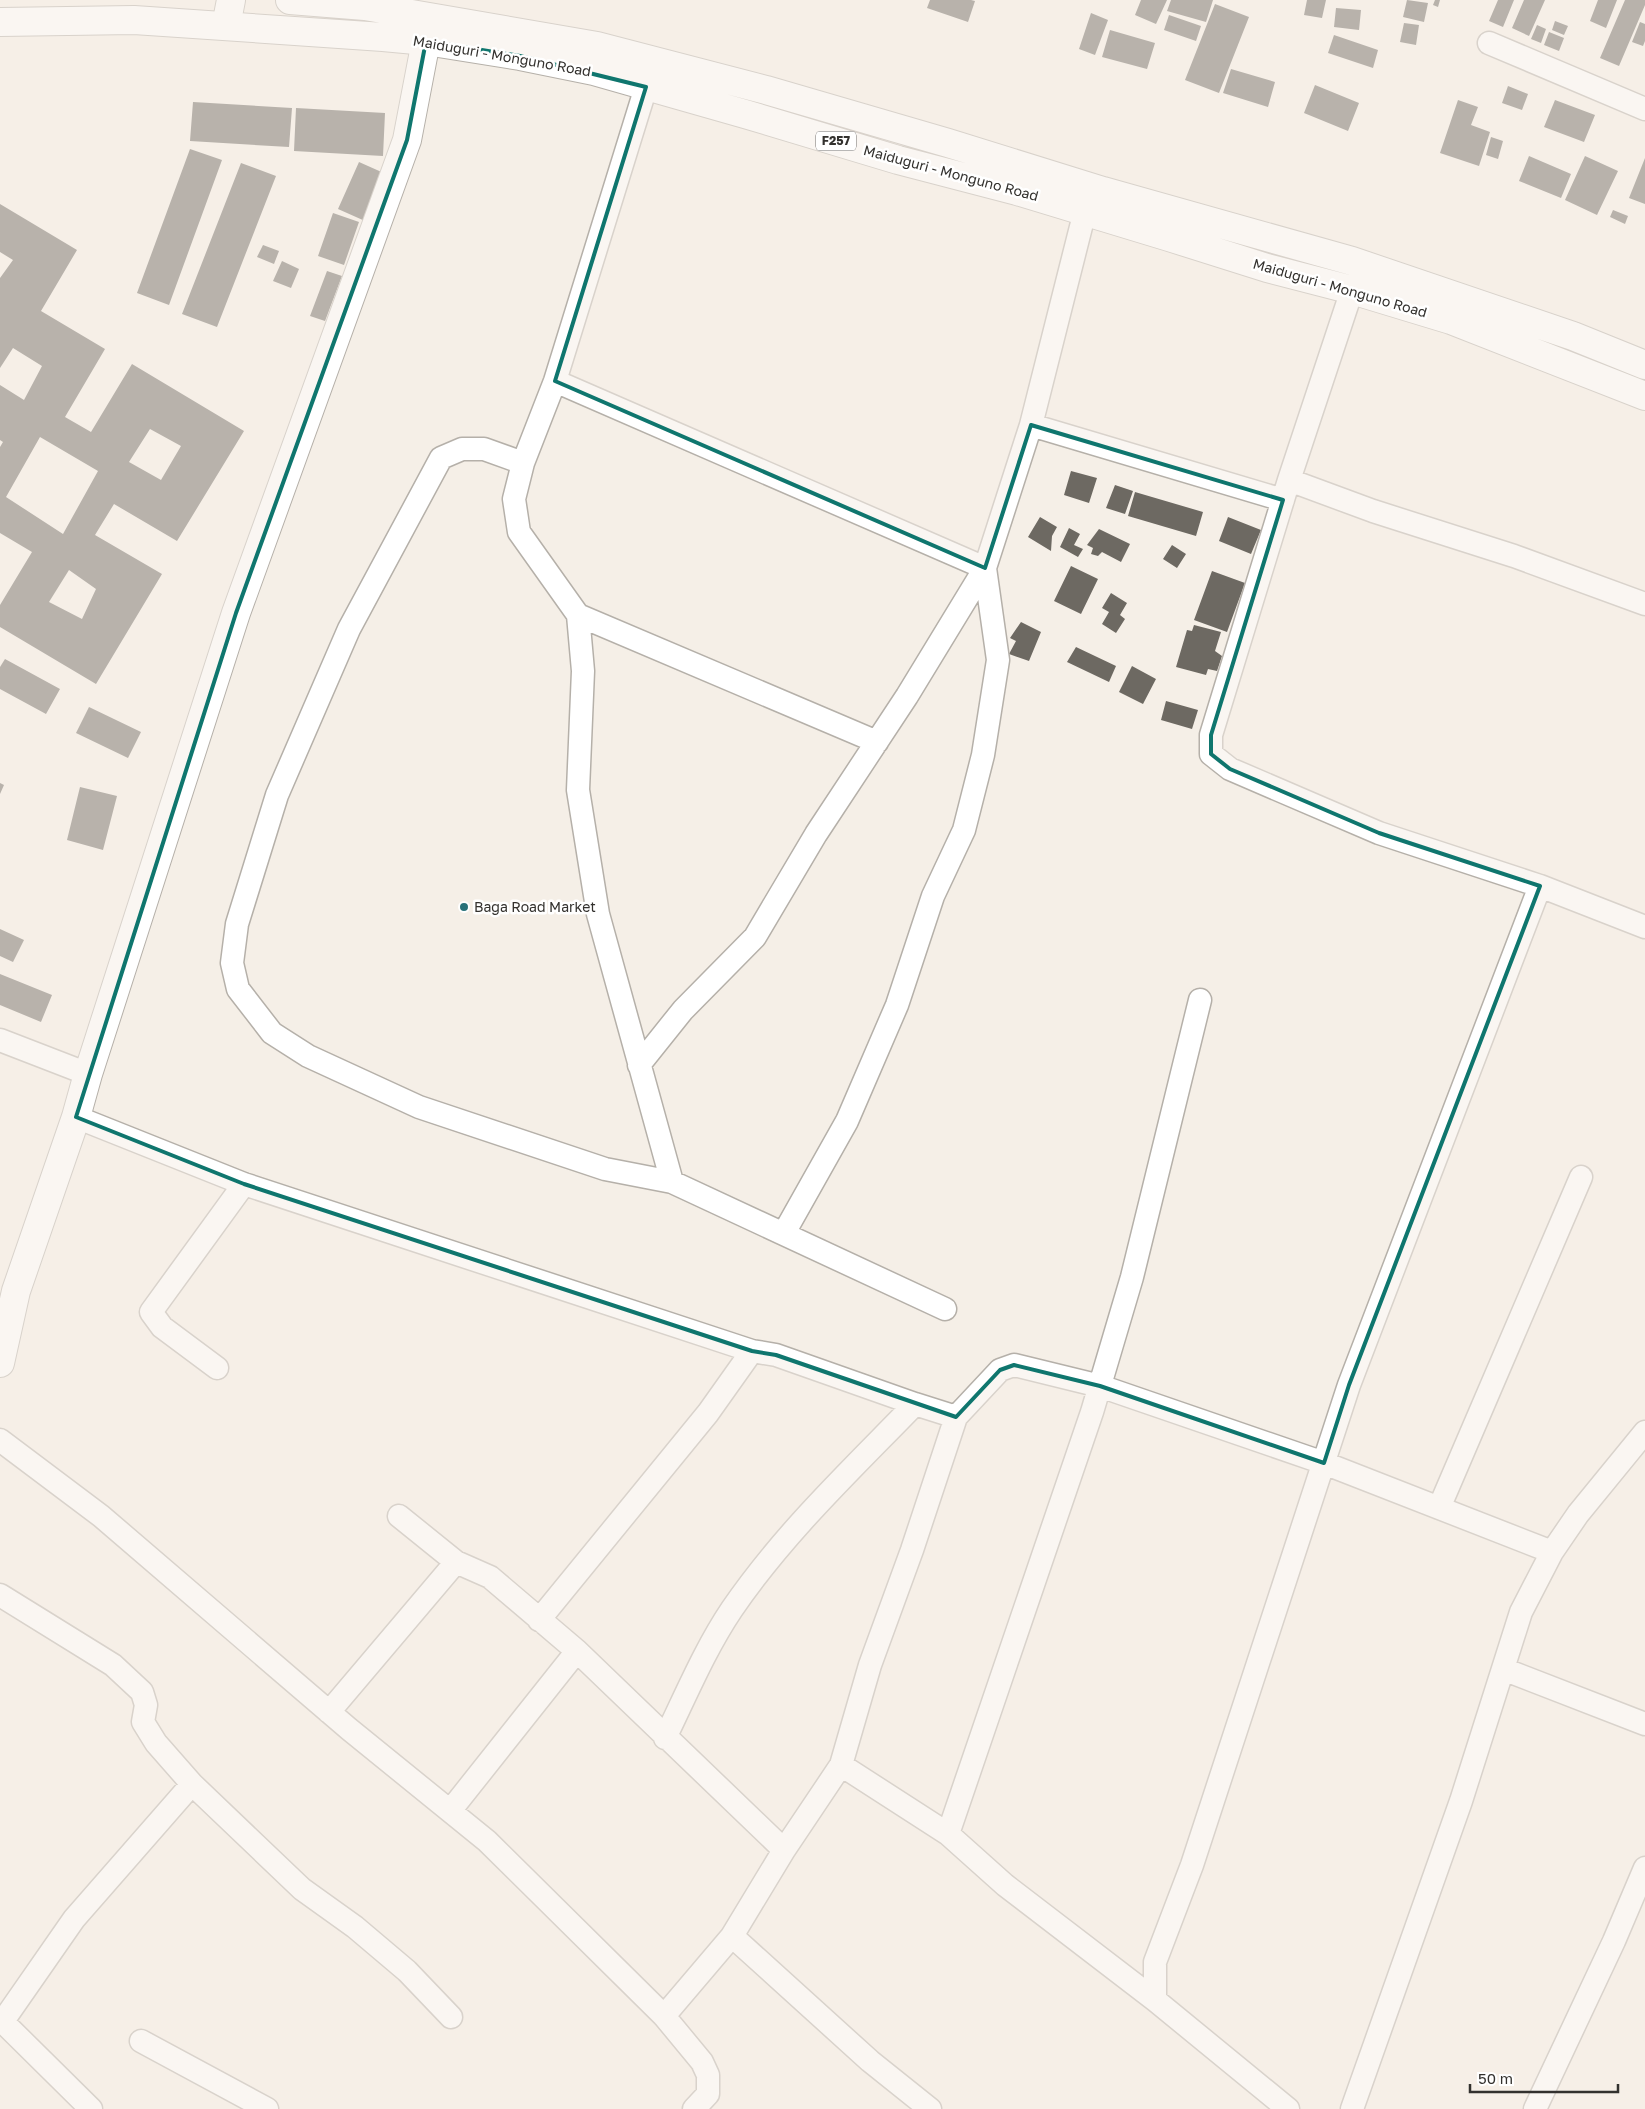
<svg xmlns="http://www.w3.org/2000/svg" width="1645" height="2109" viewBox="0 0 1645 2109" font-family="'Golos Text',sans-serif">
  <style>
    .building { fill: #6d6962; fill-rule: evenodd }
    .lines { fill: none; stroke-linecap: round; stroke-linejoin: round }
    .street-casing { stroke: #b5b0a9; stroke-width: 25 }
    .secondary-casing { stroke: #b5b0a9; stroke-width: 30 }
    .primary-casing { stroke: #b5b0a9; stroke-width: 30 }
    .street { stroke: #fff; stroke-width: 22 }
    .secondary { stroke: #fff; stroke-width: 28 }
    .primary { stroke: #fff; stroke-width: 28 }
    .marked { fill: none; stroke: #0f766e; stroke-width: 4; stroke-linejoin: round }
    .poi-dot { fill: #287179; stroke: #fff; stroke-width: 2 }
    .labels { text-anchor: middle; stroke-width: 5; stroke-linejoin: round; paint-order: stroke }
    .shield { fill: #fff; stroke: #706f6d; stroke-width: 1 }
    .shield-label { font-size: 12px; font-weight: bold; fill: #33312e }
    .street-label { font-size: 14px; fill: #33312e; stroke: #fff }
    .poi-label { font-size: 14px; fill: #33312e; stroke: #fff; text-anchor: start }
  </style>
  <rect width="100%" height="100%" fill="#f5efe7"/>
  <path class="building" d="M930 0H971L975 1 968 22 927 8Z
    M1141 0H1167L1156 24 1135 15Z
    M1171 0H1213L1206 22 1167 11Z
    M1307 0H1326L1322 18 1304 15Z
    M1407 0 1428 3 1424 22 1403 17Z
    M1435 0H1440L1438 7 1433 5Z
    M1498 0H1514L1503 27 1489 21Z
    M1524 0H1545L1529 36 1512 28Z
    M1598 0H1617L1606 28 1590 21Z
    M1625 0H1645V5L1619 66 1600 58Z
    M1215 4 1249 17 1219 93 1185 80Z
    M1336 8 1361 10 1359 30 1334 27Z
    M1091 13 1108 20 1095 55 1079 49Z
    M1169 15 1201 26 1196 41 1164 30Z
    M1555 21 1568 26 1564 35 1552 30Z
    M1640 22 1645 24V41L1643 46 1632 42Z
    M1404 23 1419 25 1416 45 1400 42Z
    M1537 25 1546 29 1541 43 1531 39Z
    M1110 30 1155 43 1147 69 1102 57Z
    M1549 32 1564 38 1559 51 1544 45Z
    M1334 35 1378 50 1373 68 1328 53Z
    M1231 69 1275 82 1268 107 1223 93Z
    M1315 85 1359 103 1348 131 1304 113Z
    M1508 86 1528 94 1522 110 1502 103Z
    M1458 100 1478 107 1471 125 1490 132 1479 166 1440 153Z
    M1555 100 1595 115 1584 142 1544 127Z
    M193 102 292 108 289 147 190 141Z
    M296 108 385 113 383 156 294 151Z
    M1491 137 1503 141 1498 159 1486 155Z
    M190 149 222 160 169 305 137 293Z
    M1529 156 1571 174 1561 198 1519 181Z
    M1585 156 1618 171 1597 215 1565 200Z
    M1645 158V204L1629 198Z
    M359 162 386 174 365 221 338 209Z
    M241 163 276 176 217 327 182 314Z
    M0 204 77 250 41 311 105 349 65 417 91 432 132 364 244 431 177 541 114 504 95 535 162 574 96 684 0 627V605L32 552 0 533V447L3 442 0 440V385L24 400 42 366 13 348 0 368V278L13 260 0 252ZM150 429 181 446 161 480 129 462ZM40 437 98 471 63 534 6 497ZM69 570 96 589 82 619 49 602Z
    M1613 210 1628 216 1625 224 1610 217Z
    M333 213 359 222 344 265 318 256Z
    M263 245 279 251 274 264 257 257Z
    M282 261 299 269 291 288 273 281Z
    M327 271 342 276 325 321 310 316Z
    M1071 471 1097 478 1089 503 1064 495Z
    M1115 485 1133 491 1125 514 1106 508Z
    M1135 492 1203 512 1196 536 1128 516Z
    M1040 517 1057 527 1052 536 1051 551 1028 537Z
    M1228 517 1261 530 1251 554 1219 541Z
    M1069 528 1080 534 1074 545 1083 549 1078 557 1060 547Z
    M1099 529 1130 544 1121 562 1102 552 1098 556 1091 554 1093 548 1087 545Z
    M1172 545 1186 554 1177 568 1163 559Z
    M1071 566 1098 579 1081 614 1054 601Z
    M1212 571 1245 583 1227 632 1194 620Z
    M1111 593 1127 603 1120 615 1125 619 1116 633 1102 624 1109 612 1102 608Z
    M1021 622 1041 632 1029 661 1009 654 1016 641 1010 638Z
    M1194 625 1221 632 1215 651 1222 656 1217 671 1208 669 1206 675 1176 667 1187 630 1192 631Z
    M1076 647 1116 666 1109 682 1067 662Z
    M5 659 60 689 46 714 0 689V667Z
    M1132 666 1156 679 1143 704 1119 692Z
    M1166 701 1198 710 1192 729 1161 720Z
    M89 707 141 732 128 758 76 733Z
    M0 783 4 785 0 794Z
    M80 787 117 796 103 850 67 840Z
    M0 929 24 940 13 962 0 956Z
    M0 974 52 995 41 1022 0 1005Z"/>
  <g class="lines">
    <defs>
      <path id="street" d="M1489 43 1645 109
        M646 87 555 381 523 463 514 499 519 532 578 615 877 742
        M1352 290 1289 480 1211 735V754L1230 769 1379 833 1540 886 1645 927
        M555 381 985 568
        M1031 425 1283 500
        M523 463 484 449H462L441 458 349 629 277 795 237 924 232 963 238 989 272 1033 308 1056 419 1107 605 1169 672 1182 945 1309
        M1289 480 1373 511 1514 556 1645 604
        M578 615 583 671 578 790 598 914 672 1182
        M0 1040 88 1074
        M639 1065 683 1010 755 937 816 834 907 696 985 568 1031 425 1085 211
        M76 1117 244 1184 752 1351 776 1355 915 1404 956 1417
        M784 1233 847 1121 897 1005 933 896 964 830 983 755 998 660 985 568
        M217 1368 162 1327 151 1312 244 1184
        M0 1440 101 1516 349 1729 487 1841 664 2016 702 2062 708 2075V2094L694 2109
        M1439 1508 1581 1177
        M399 1516 456 1562 490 1577 577 1651 784 1850
        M0 1595 113 1665 142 1692 146 1705 143 1722 156 1743 192 1784 302 1889 355 1927 407 1971 451 2017
        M539 1620 708 1413 752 1351
        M1503 1669 1645 1724
        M329 1712 456 1562
        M665 1738C686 1695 705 1649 732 1609 784 1533 851 1470 915 1404
        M841 1765 948 1834 1005 1885 1155 2000 1288 2109
        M450 1811 577 1651
        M948 1834 1092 1412 1132 1277 1200 1000
        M732 1936 870 2061 930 2109
        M1155 2000V1962L1192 1865 1349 1385 1540 886
        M664 2016 732 1936 784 1850 841 1765 870 1665 912 1550 956 1417 1000 1370 1014 1365 1100 1386 1324 1463 1552 1552
        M0 2019 91 2109
        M3 2021 74 1919 192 1784
        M141 2041 267 2109
        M1352 2109 1461 1801 1521 1612 1552 1552 1578 1514 1645 1432
        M1535 2109 1614 1941 1645 1868"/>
      <path id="secondary" d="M226 26 231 0
        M0 1363 16 1291 76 1117 88 1074 236 613 407 140 426 41"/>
      <path id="primary" d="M290 0 365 6 597 46 766 90 948 143 1103 191 1352 261 1573 336 1645 365
        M0 22 134 20 383 37 426 41 520 56 594 71 745 114 898 160 1017 191 1169 237 1267 268 1352 290 1451 320 1645 396"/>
    </defs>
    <use href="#street" class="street-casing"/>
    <use href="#secondary" class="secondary-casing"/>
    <use href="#primary" class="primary-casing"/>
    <use href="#street" class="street"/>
    <use href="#secondary" class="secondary"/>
    <use href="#primary" class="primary"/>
  </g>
  <path d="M0 0H1645V2109H0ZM426 41 520 56 646 87 555 381 985 568 1031 425 1283 500 1211 735V754L1230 769 1379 833 1540 886 1349 1385 1324 1463 1100 1386 1014 1365 1000 1370 956 1417 776 1355 752 1351 244 1184 76 1117 236 613 407 140Z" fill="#f5efe7" fill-opacity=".55" fill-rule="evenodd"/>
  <path class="marked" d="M426 41 520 56 646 87 555 381 985 568 1031 425 1283 500 1211 735V754L1230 769 1379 833 1540 886 1349 1385 1324 1463 1100 1386 1014 1365 1000 1370 956 1417 776 1355 752 1351 244 1184 76 1117 236 613 407 140Z"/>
  <circle class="poi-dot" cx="464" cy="907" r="5"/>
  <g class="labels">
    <rect class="shield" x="816" y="131.5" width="40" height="19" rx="4"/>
    <g class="shield-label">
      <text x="836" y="145">F257</text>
    </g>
    <g class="street-label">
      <text transform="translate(502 56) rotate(10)" y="5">Maiduguri - Monguno Road</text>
      <text transform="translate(951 173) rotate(15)" y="5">Maiduguri - Monguno Road</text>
      <text transform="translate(1340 288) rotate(16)" y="5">Maiduguri - Monguno Road</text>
    </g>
    <g class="poi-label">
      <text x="474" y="912">Baga Road Market</text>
    </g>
  </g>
  <path d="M1470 2084v8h148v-8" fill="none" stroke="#33312e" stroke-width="2.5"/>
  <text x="1478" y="2084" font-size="15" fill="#33312e" stroke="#ffffff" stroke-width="4" paint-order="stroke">50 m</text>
</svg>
